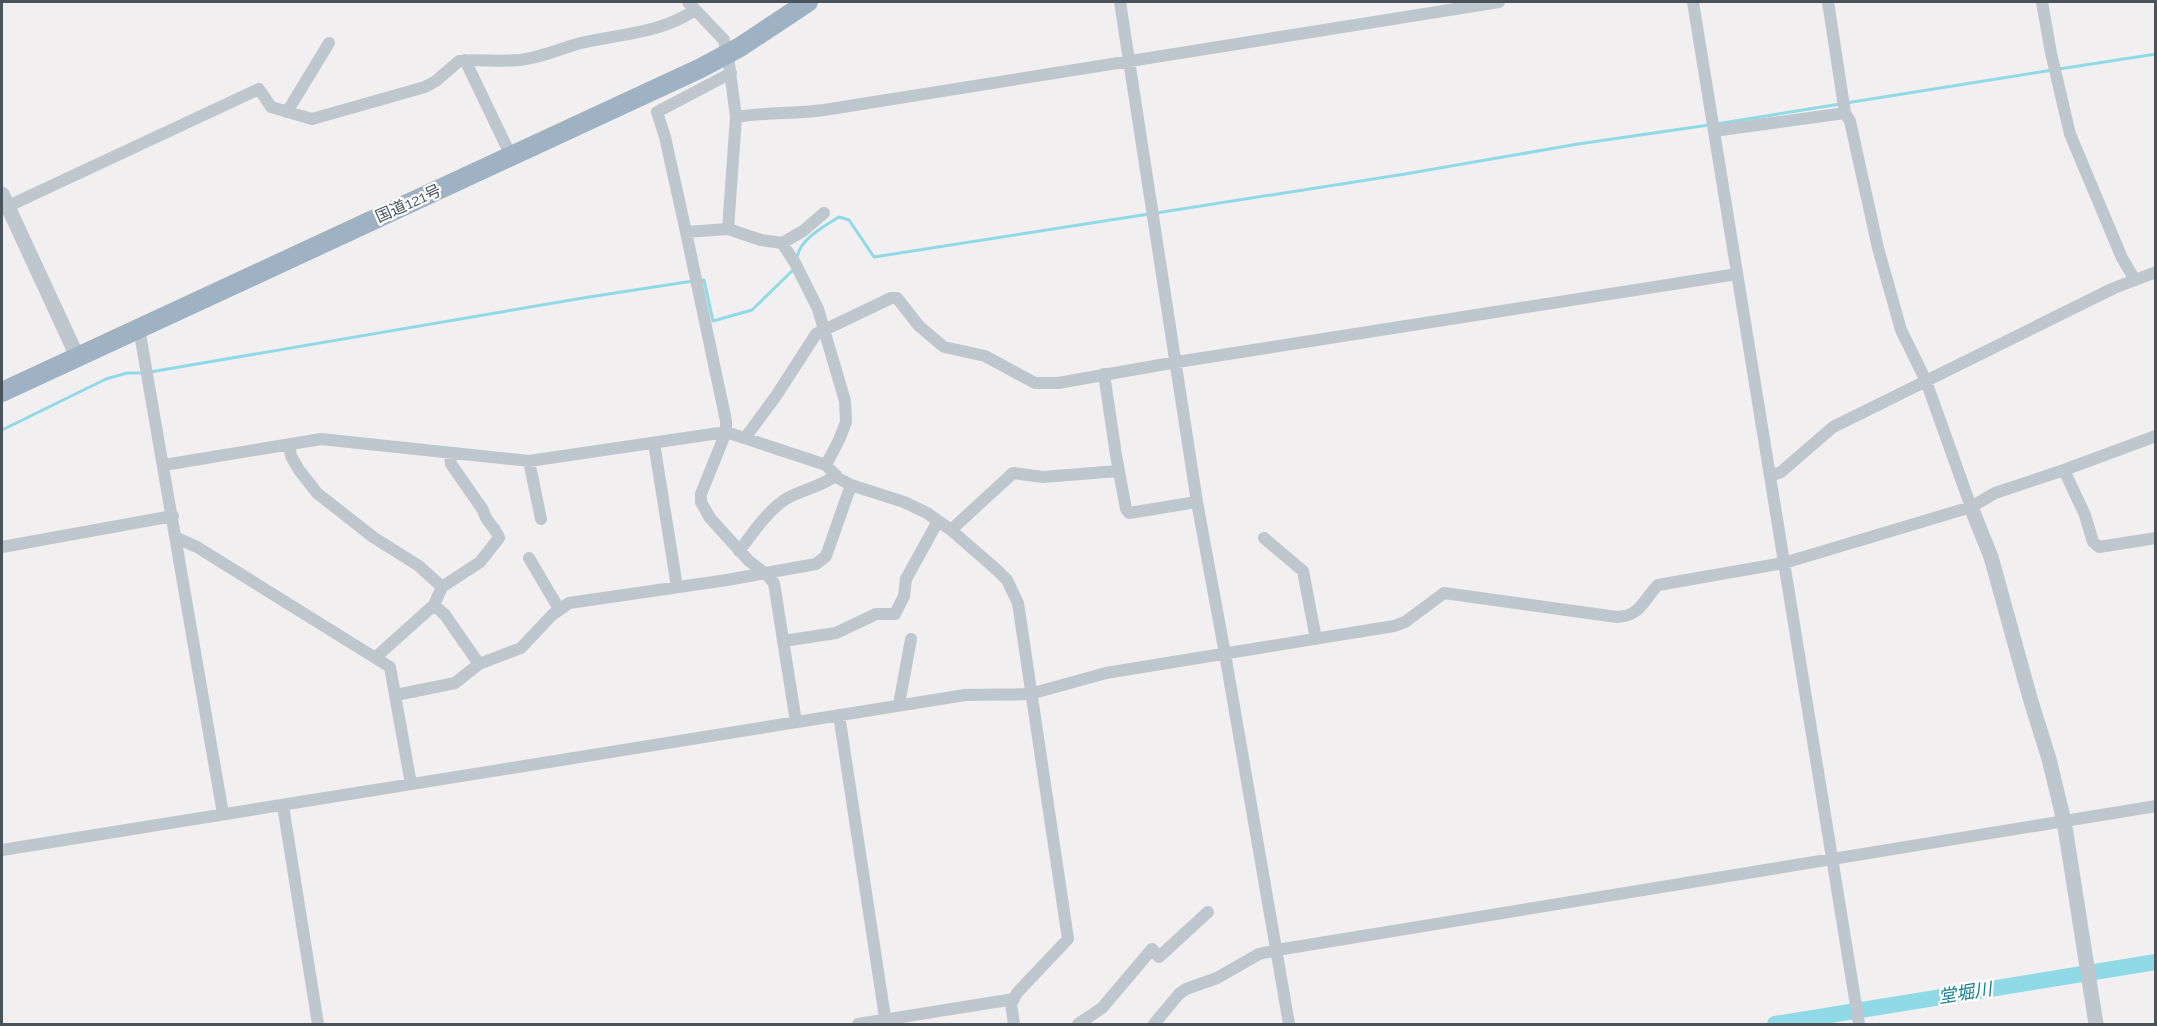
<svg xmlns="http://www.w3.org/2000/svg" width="2157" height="1026" viewBox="0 0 2157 1026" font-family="Raleway,'Noto Sans JP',sans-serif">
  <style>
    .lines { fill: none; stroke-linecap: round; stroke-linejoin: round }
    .stream { stroke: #90d9e6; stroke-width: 3 }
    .river { stroke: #90d9e6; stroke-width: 16 }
    .minor { stroke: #bec7cd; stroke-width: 12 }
    .tertiary { stroke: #bec7cd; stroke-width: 15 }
    .trunk { stroke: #9eb2c4; stroke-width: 20 }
    .labels { text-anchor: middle; stroke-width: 4.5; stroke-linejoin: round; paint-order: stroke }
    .street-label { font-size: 16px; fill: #48535b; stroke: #fff }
    .water-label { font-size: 18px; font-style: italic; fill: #158093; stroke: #fff }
  </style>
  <rect width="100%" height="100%" fill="#f1efef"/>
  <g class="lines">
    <path class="stream" d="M2059 69 2156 54
      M1846 103 2053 70
      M1716 124 1840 104
      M1156 213 1405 174 1578 144 1709 125
      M797 258C799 240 824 226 839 217L849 220 874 257 1149 214
      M700 280H704L713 321 752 310 793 270
      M150 372 589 297 693 281
      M2 430 106 379 127 373H143"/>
    <path class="river" d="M1775 1024 2156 962"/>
    <path class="minor" d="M688 2 724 40 729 64 736 117 728 229
      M1120 2 1197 502 1225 654 1289 1024
      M1693 2 1859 1024
      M1828 2 1845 113 1850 121 1878 248 1901 330 1926 381 1971 507
      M2042 2 2051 53 2070 134 2122 258 2135 280
      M465 60 511 156
      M731 73 657 112 665 137 686 232 726 421V432L701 494V502L710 518 749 561 766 574 774 583 796 722
      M287 112 329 43
      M736 117C765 112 794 114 824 110L1499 2
      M1714 131 1845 113
      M2 209 259 89 271 107 312 119 425 87 436 81 459 61C479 59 499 62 519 60 539 58 557 50 577 44 617 34 660 34 695 10
      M686 232 728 229 761 240 782 243 795 263 818 309 845 401 846 422 839 440 826 465
      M782 243 803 231 824 213
      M139 328 223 814
      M1104 374 1116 455 1126 509 1129 513 1197 502
      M745 438 776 396 816 334 891 298H897L919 326 944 347 985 356 1035 383H1058L1177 362 1737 274
      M654 443 677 587
      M289 445 291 456 299 470 317 493 373 537 419 566 442 587 434 605 376 657
      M529 461 541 519
      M164 465 321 439 529 461 726 432 826 465 838 478 851 485 904 502 927 513 951 530 997 570 1007 580 1018 603 1068 939 1017 993 1011 1004 1014 1024
      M2064 470 2085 515 2093 542 2099 547 2156 538
      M1770 476 1781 472 1833 427 2114 288 2156 272
      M951 530 1013 473 1043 477 1118 471
      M177 538 197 547 390 667 411 784
      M1264 538 1303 571 1316 639
      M2 547 173 516
      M739 551C753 533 767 511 786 499 802 489 820 488 836 475
      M529 558 559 609
      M442 587 480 562 499 538C496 527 485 522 483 510L451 464 450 453
      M434 605 445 615 479 664
      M783 641 836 633 876 614H895L904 596 906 579 938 521
      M396 695 455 683 479 664 521 648 552 615 569 603 727 580 816 564 826 556 851 485
      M902 705 900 699 911 639
      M839 715 886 1024
      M283 806 318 1024
      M2 850 965 695 1030 694 1106 673 1394 626 1405 622 1444 593 1617 617C1641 616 1643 600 1658 585L1784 563 1971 507 1995 493 2064 470 2156 436
      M858 1024 1014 999
      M1078 1024 1102 1008 1152 949 1159 957 1208 912
      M1154 1024 1179 994 1186 989 1217 978 1259 954 1277 950 2156 806"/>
    <path class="tertiary" d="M2 194 77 356
      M1971 507 1991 557 2030 698 2049 759 2064 821 2096 1024"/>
    <path class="trunk" d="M2 392 701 68 740 47 808 2"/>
  </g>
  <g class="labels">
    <g class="street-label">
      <text transform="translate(408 203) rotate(-24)" y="6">国道121号</text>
    </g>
    <g class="water-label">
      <text transform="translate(1965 993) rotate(-9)" y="6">堂堀川</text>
    </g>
  </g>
  <rect width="2157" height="1026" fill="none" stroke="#48535b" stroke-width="6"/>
</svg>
